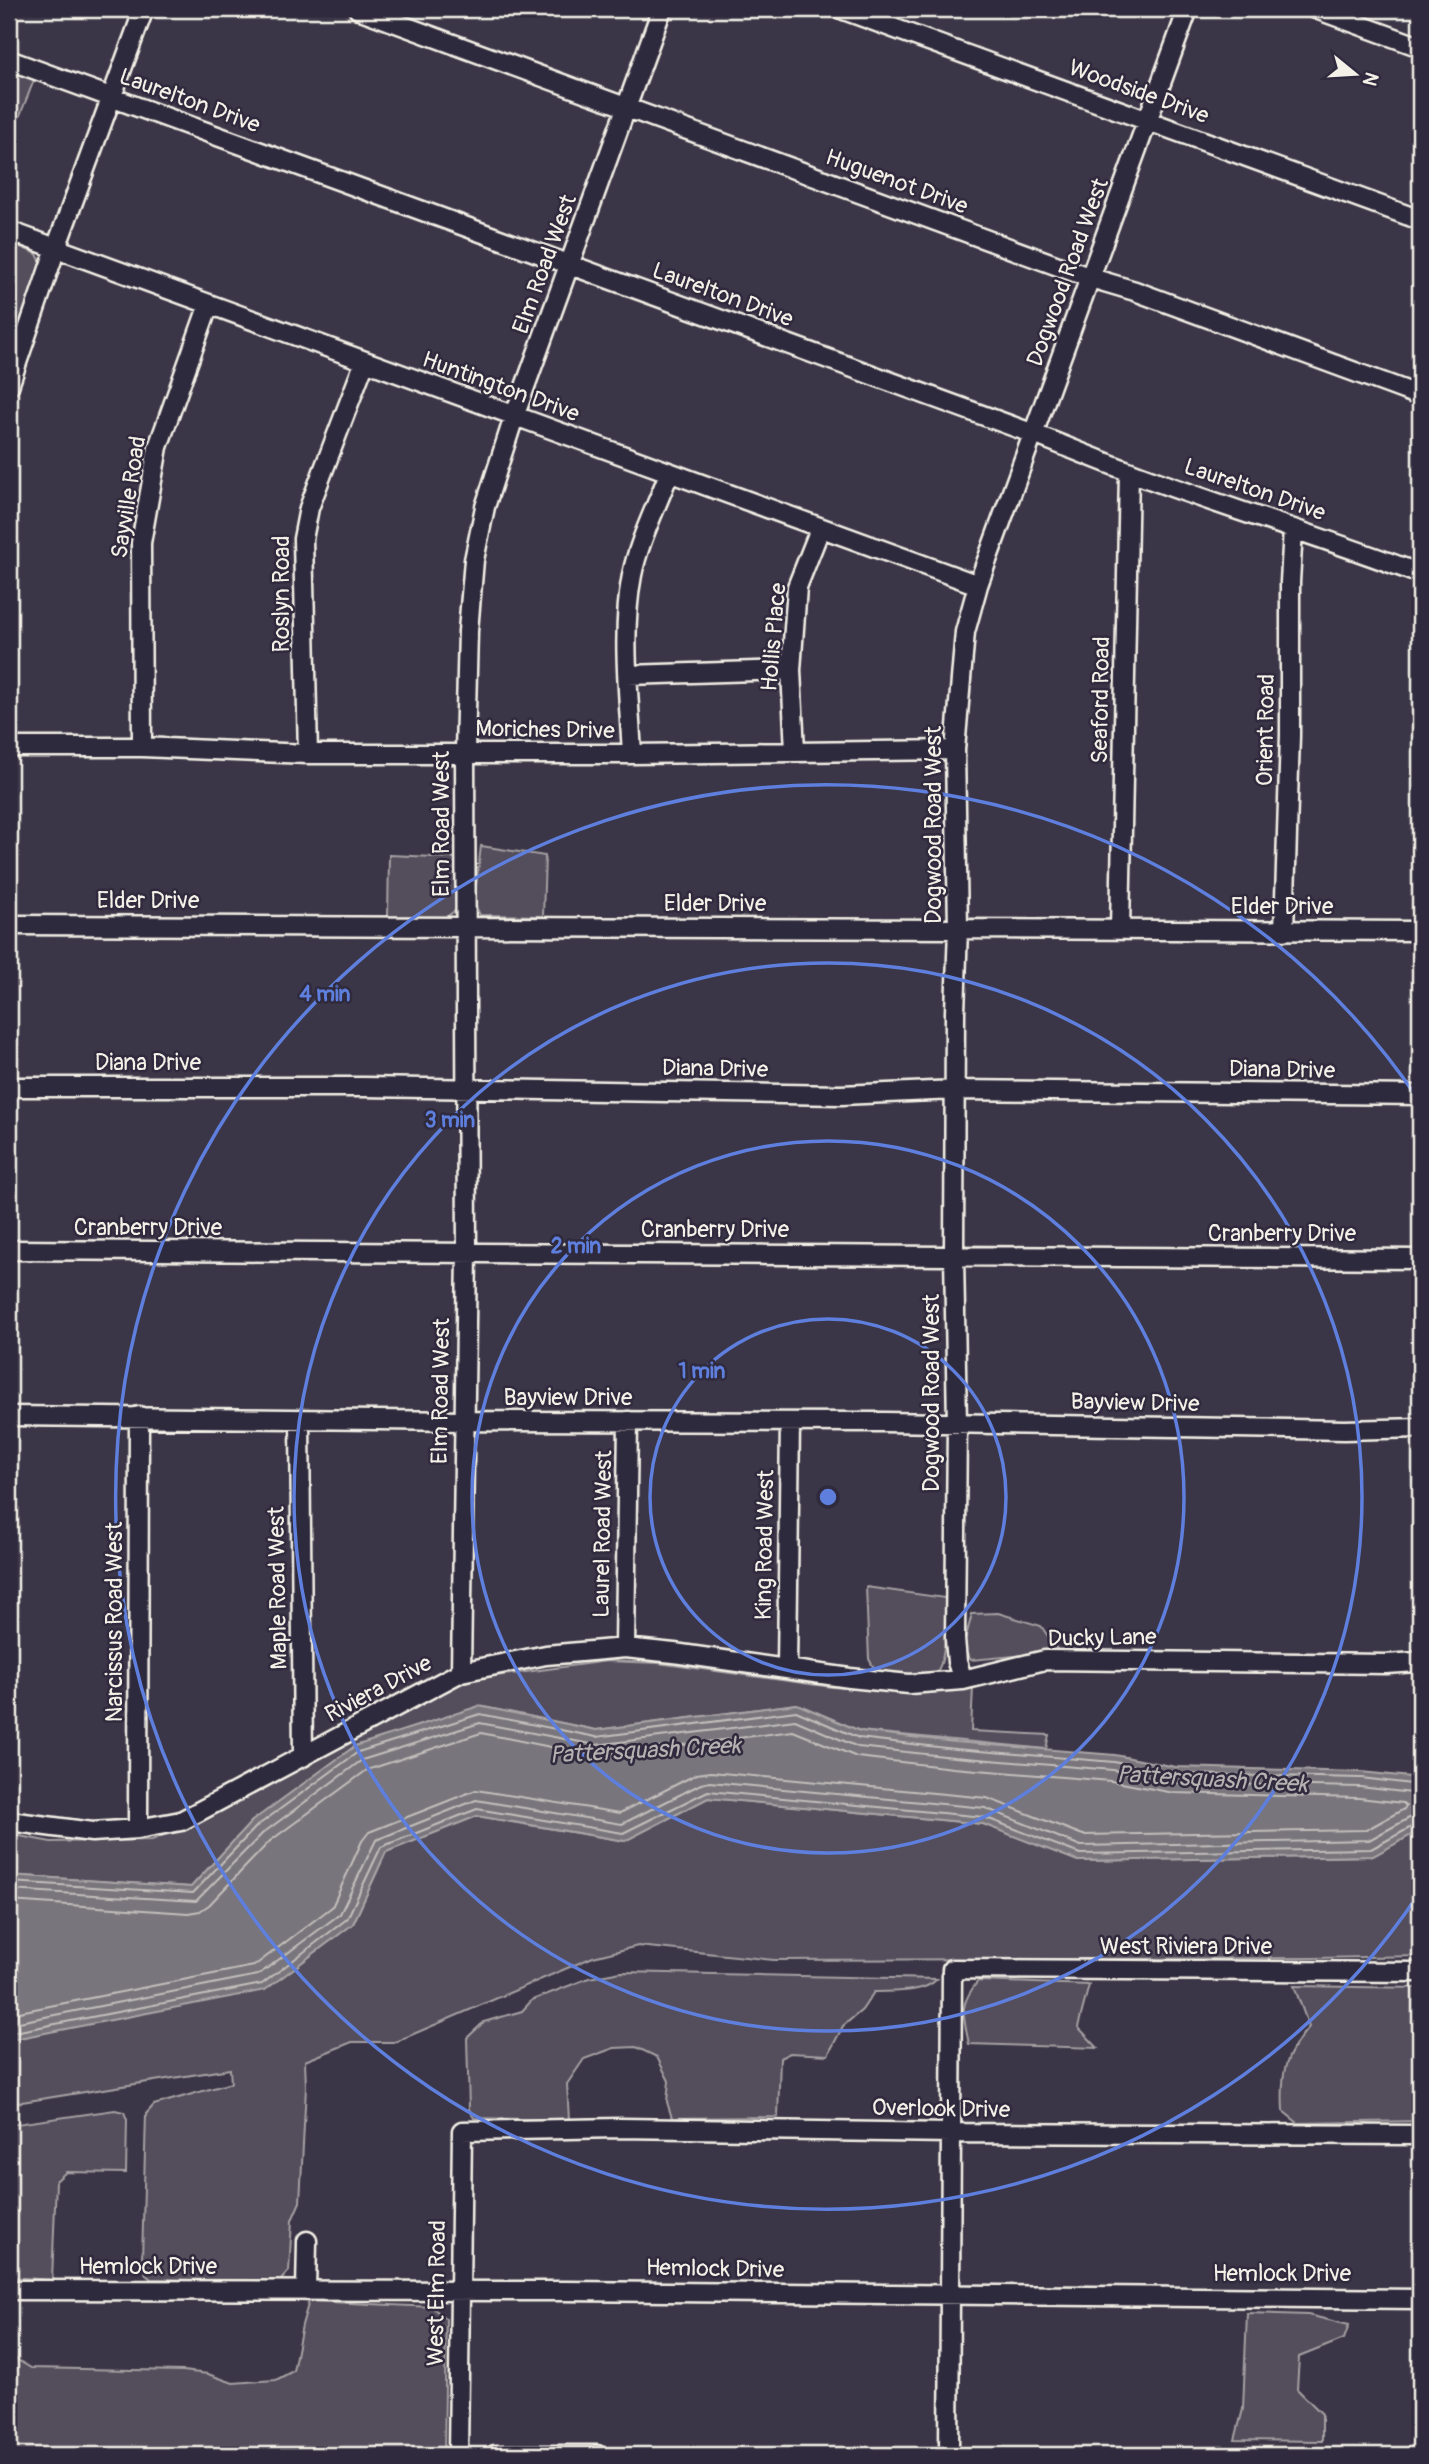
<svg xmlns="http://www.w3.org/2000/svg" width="1429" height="2464" viewBox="0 0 1429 2464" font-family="Pangolin,sans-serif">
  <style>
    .green { fill: #534e5c; stroke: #a4a0a2; stroke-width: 2 }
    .water { fill: #78747b; stroke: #aaa6a7; stroke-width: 2 }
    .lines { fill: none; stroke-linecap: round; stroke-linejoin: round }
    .shore { stroke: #c2bfbc; stroke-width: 2 }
    .minor-casing { stroke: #f4f1e8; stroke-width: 23 }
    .minor { stroke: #2f2a3d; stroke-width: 18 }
    .ring { fill: none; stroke: #5e7fdd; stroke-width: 3.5 }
    .labels { text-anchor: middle; stroke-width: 5; stroke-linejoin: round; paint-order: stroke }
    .street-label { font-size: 23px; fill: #f4f1e8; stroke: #2f2a3d }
    .water-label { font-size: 24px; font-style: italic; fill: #b6b2b2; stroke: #2f2a3d }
    .centre { fill: #5e7fdd; stroke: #2f2a3d; stroke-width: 3.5 }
    .ring-label { font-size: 21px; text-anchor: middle; font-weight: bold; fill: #5e7fdd; stroke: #2f2a3d; stroke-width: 5; stroke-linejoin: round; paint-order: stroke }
  </style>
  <rect width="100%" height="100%" fill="#3b3647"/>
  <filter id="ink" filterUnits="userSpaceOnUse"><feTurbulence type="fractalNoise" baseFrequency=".0143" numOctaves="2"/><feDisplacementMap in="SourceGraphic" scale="14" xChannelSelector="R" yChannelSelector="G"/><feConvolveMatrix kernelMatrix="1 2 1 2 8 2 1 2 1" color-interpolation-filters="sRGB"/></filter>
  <g filter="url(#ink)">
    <path class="green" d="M9 71 34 80 9 143Z
      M9 242 37 254 43 267 21 321 9 323Z
      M481 846 545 856 543 916 480 915 474 903Z
      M389 855 456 858 457 909 441 921 388 917Z
      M866 1587 945 1598C945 1615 948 1666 934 1674 918 1682 894 1677 878 1676L869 1659Z
      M998 1613 1041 1626 1059 1652 971 1660 963 1648 972 1614Z
      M607 1661 658 1663 832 1687 923 1693 973 1687 971 1731 1049 1735 1046 1749 860 1731 797 1704 596 1730 479 1706 252 1821 191 1887 9 1875V1834L51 1842 152 1840 222 1811 379 1715 473 1679Z
      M708 1798 983 1824 1078 1861 1373 1856 1420 1830V1956L1314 1958 774 1960 638 1946 593 1957 395 2042H352L305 2061 306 2087 300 2202 292 2220 289 2271 279 2282 151 2279 146 2275 142 2260 146 2114 154 2105 231 2083 230 2069 9 2104V2036L353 1924 386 1852 477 1816 624 1841Z
      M621 1972 937 1979C923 1994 893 1991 874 1992L862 2010 843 2026 828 2055 790 2053 780 2058 778 2117 672 2118 667 2102 669 2081 657 2057 636 2047 614 2048 584 2059 567 2084 569 2120 474 2118 469 2109 467 2038 484 2022 522 2011 532 2000 589 1978Z
      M978 1981 1089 1985 1078 2027 1098 2048 969 2044C963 2014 958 2006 978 1981Z
      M1294 1986 1420 1988V2121L1298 2123 1283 2111C1281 2072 1284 2056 1309 2027Z
      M115 2110 124 2112 127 2120 126 2173 66 2172 56 2181 52 2280 9 2277V2125Z
      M309 2301 432 2307 446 2319 444 2455H9V2355L31 2368 183 2371 208 2374 233 2383 276 2380 293 2371 302 2325Z
      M1247 2313 1308 2315 1349 2325 1344 2339 1299 2357 1297 2389 1322 2414V2441L1235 2440 1243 2409Z"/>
    <path class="water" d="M797 1704 860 1731 955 1742 1115 1755 1176 1767 1361 1772 1420 1778V1830L1373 1856 1078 1861 983 1824 708 1798 625 1841 477 1816 386 1852 353 1924 265 1990 9 2040V1875L191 1887 252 1821 355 1746 479 1706 596 1730Z"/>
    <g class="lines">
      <path class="shore" d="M9 1882 193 1893 257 1826 358 1752 480 1714 596 1737 796 1711 859 1738 955 1749 1114 1762 1175 1774 1361 1778 1420 1785
        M9 1890 196 1901 263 1833 362 1760 480 1723 596 1745 795 1720 858 1747 954 1757 1113 1770 1175 1783 1360 1787 1420 1794
        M9 1901 188 1913 200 1911 209 1905 270 1841 367 1770 481 1733 595 1756 793 1731 857 1757 953 1768 1111 1781 1174 1793 1359 1798 1403 1803 1406 1806 1404 1809 1366 1830 1083 1835 987 1798 711 1772 697 1774 620 1813 476 1790 369 1832 362 1841 332 1907 254 1966 9 2014
        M9 2024 258 1975 340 1914 376 1840 476 1800 622 1824 701 1784 710 1782 985 1808 1081 1846 1369 1840 1411 1817 1420 1816
        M9 2033 262 1984 347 1919 381 1847 477 1809 623 1833 708 1791 984 1817 1080 1854 1371 1849 1415 1825 1420 1824"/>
      <defs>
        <path id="minor" d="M358 9 1091 278 1135 291 1420 396
          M841 9 1420 220
          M1316 9 1420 47
          M9 60 1034 434C1065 446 1096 459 1128 471 1225 508 1324 537 1420 574
          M9 231 978 585
          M9 386 56 248 144 9
          M628 675 791 670
          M9 747H142L308 754H632L955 750
          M142 747 141 543 158 447 209 304
          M795 751 791 670 797 587 820 529
          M308 754 303 539 309 508 365 361
          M632 754C629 697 621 631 632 575 639 540 657 506 669 473
          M9 925 1420 931
          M1120 930 1129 472
          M1284 931 1290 735V582L1293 529
          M9 1087H364L841 1095 956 1090 1420 1095
          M9 1250 1420 1259
          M9 1416 463 1421 884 1422 1345 1430 1420 1428
          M300 1419 303 1757
          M625 1648 628 1421
          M787 1668 790 1422
          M461 1672 467 1253 465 752 468 631 474 560 485 507 514 417 662 9
          M963 1680 957 1662 955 1639 957 1424 954 1255 955 1012 958 928 955 750 965 632 978 585 1188 9
          M9 1821 92 1832 138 1829 181 1821 461 1672 546 1655 625 1648 674 1653 850 1678 909 1684 963 1680 1045 1660 1386 1664 1417 1662 1420 1659
          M138 1829 139 1416
          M9 2290 565 2291 1420 2299
          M306 2291 307 2241
          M458 2455 462 2131 620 2128 950 2133 1420 2135
          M495 2455H597
          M949 2455 952 1969 1420 1972"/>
      </defs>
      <use href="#minor" class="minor-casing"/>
      <use href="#minor" class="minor"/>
    </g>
  </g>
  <g class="ring">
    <circle cx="828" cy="1497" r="178"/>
    <circle cx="828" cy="1497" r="356"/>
    <circle cx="828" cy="1497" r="534"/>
    <path d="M1418 1895A712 712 0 1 1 1418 1099"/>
  </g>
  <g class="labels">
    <g class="street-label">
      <text transform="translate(1139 91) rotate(20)" y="8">Woodside Drive</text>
      <text transform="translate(190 100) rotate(20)" y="8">Laurelton Drive</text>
      <text transform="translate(897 181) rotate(20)" y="8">Huguenot Drive</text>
      <text transform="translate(544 264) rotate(-70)" y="8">Elm Road West</text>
      <text transform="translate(1067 272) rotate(-70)" y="8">Dogwood Road West</text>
      <text transform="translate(723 294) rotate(20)" y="8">Laurelton Drive</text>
      <text transform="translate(501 386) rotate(20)" y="8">Huntington Drive</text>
      <text transform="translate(1255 489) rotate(19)" y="8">Laurelton Drive</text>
      <text transform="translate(128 497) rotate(-81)" y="8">Sayville Road</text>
      <text transform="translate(281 594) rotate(-90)" y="8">Roslyn Road</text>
      <text transform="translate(773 637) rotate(-85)" y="8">Hollis Place</text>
      <text transform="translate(1100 700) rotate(-89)" y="8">Seaford Road</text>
      <text transform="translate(545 729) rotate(1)" y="8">Moriches Drive</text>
      <text transform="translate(1265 730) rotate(-89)" y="8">Orient Road</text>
      <text transform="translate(441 824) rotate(-90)" y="8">Elm Road West</text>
      <text transform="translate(933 825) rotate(-90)" y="8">Dogwood Road West</text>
      <text x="148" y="908">Elder Drive</text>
      <text x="715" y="911">Elder Drive</text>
      <text x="1282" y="914">Elder Drive</text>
      <text x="148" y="1070">Diana Drive</text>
      <text transform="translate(715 1068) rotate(1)" y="8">Diana Drive</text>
      <text transform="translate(1282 1069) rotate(1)" y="8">Diana Drive</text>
      <text x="148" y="1235">Cranberry Drive</text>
      <text x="715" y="1237">Cranberry Drive</text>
      <text x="1282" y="1241">Cranberry Drive</text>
      <text transform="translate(440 1391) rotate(-89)" y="8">Elm Road West</text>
      <text transform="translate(931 1393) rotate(-90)" y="8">Dogwood Road West</text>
      <text x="568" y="1405">Bayview Drive</text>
      <text transform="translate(1135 1402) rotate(1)" y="8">Bayview Drive</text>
      <text transform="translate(602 1534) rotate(-89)" y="8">Laurel Road West</text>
      <text transform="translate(764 1545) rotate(-89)" y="8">King Road West</text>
      <text transform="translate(277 1588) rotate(-91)" y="8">Maple Road West</text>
      <text transform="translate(114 1622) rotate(-90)" y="8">Narcissus Road West</text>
      <text transform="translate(1102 1637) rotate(-1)" y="8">Ducky Lane</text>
      <text transform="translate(378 1688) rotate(-28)" y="8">Riviera Drive</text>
      <text x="1186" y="1954">West Riviera Drive</text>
      <text transform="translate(941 2108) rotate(1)" y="8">Overlook Drive</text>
      <text x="148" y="2274">Hemlock Drive</text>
      <text transform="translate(715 2268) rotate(1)" y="8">Hemlock Drive</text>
      <text x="1282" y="2281">Hemlock Drive</text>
      <text transform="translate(436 2293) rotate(-89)" y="8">West Elm Road</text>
    </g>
    <g class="water-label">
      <text transform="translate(645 1750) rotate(-3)" y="8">Pattersquash Creek</text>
      <text transform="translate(1212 1779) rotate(3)" y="8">Pattersquash Creek</text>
    </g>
  </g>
  <circle cx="828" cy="1497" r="10" class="centre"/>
  <g class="ring-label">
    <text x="325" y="1001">4 min</text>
    <text x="450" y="1127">3 min</text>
    <text x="576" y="1253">2 min</text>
    <text x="702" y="1378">1 min</text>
  </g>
  <rect width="1429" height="2464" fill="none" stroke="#2f2a3d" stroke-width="35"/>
  <rect x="18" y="18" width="1394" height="2429" fill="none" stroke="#f4f1e8" stroke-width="2.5" filter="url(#ink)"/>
  <g transform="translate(1355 74) rotate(108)" stroke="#2f2a3d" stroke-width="5" paint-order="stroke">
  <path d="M0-5L12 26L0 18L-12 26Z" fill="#f4f1e8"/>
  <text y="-10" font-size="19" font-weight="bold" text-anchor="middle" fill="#f4f1e8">N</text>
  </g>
</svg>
